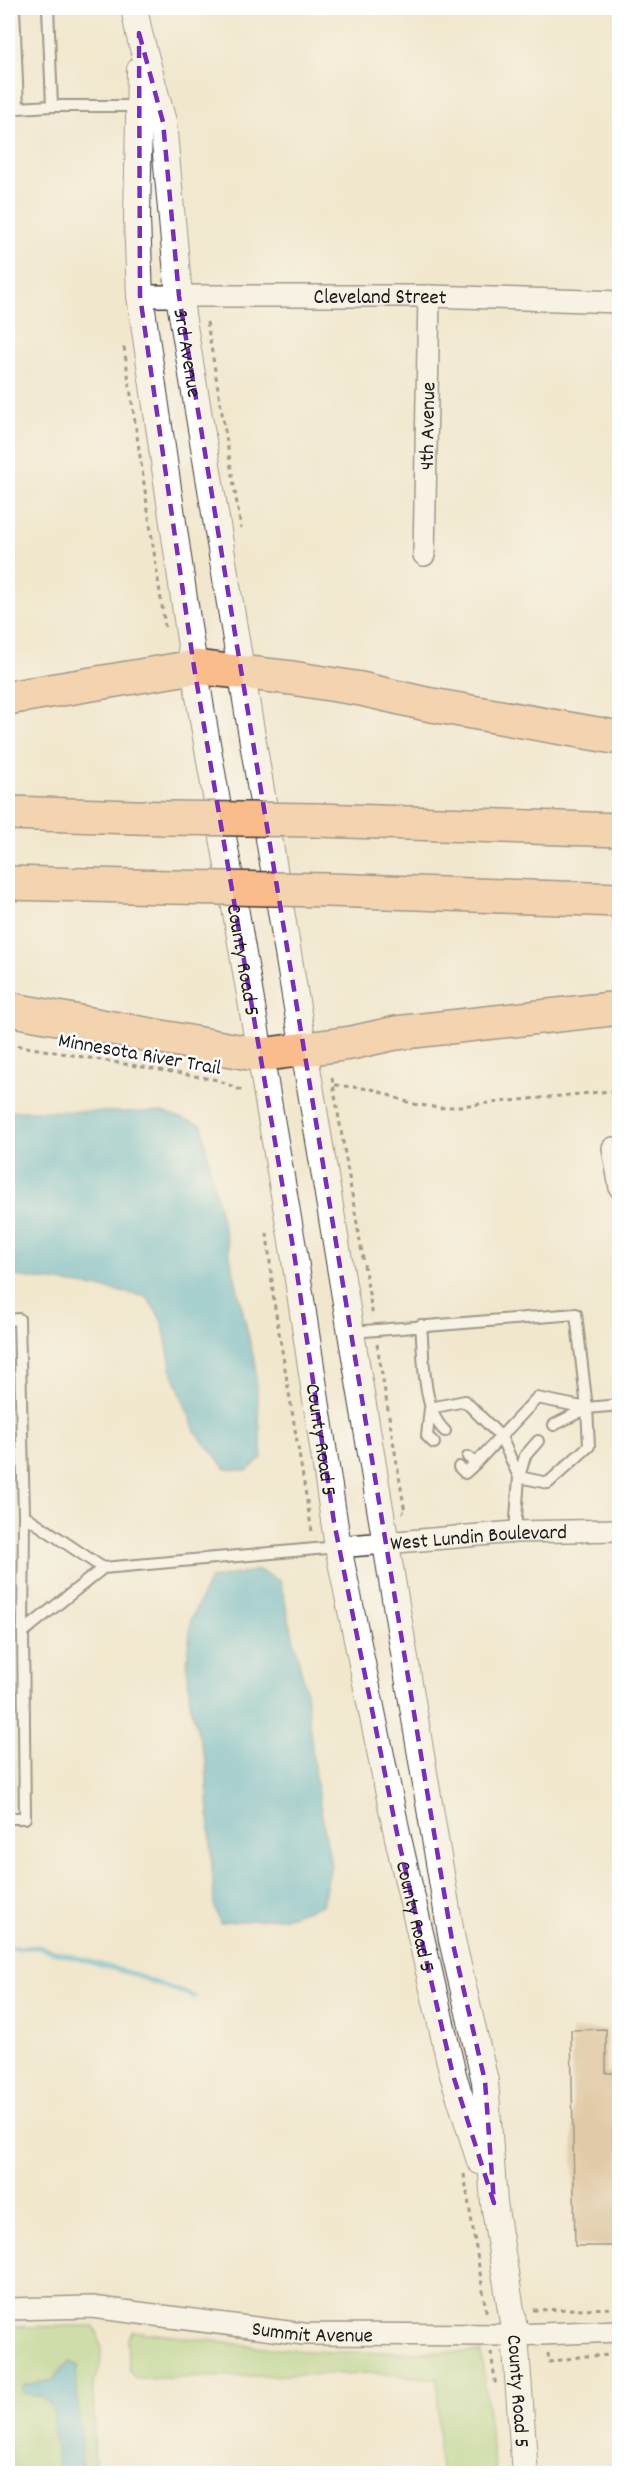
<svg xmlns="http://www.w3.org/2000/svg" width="627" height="2481" viewBox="0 0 627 2481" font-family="Dekko,sans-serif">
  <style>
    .green { fill: #a5d17d; stroke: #60764c; stroke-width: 1.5 }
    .water { fill: #4fb3ce; stroke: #366875; stroke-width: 1.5 }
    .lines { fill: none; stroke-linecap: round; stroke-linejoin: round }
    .stream { stroke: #4fb3ce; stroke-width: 5 }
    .building { fill: #cfa678 }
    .service-casing { stroke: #3c3a37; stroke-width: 14 }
    .minor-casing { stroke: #3c3a37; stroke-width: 24 }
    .tertiary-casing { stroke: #3c3a37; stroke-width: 28 }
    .motorway-casing { stroke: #3c3a37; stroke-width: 36 }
    .path { stroke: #3c3a37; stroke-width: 3; stroke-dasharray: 4.5 4.5; stroke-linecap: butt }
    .service { stroke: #fff; stroke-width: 10 }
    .minor { stroke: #fff; stroke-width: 21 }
    .tertiary { stroke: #fff; stroke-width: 26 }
    .motorway { stroke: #f9bc8a; stroke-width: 33 }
    .motorway-bridge-casing { stroke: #3c3a37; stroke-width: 36; stroke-linecap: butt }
    .motorway-bridge { stroke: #f9bc8a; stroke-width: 33 }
    .marked { fill: none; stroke: #7b2cbf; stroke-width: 4.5; stroke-dasharray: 12 8; stroke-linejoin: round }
    .labels { text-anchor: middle; stroke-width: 5; stroke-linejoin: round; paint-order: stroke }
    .street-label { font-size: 21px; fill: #1c1c1c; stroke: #fff }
  </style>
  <rect width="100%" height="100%" fill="#fff"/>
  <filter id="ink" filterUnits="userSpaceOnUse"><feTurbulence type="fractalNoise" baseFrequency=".0167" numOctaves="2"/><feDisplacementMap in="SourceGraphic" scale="12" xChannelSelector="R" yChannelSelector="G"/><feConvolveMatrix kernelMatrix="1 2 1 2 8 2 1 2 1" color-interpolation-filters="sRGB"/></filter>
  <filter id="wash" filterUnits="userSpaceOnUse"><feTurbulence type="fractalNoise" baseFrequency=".008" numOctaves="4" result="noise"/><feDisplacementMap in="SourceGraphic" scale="24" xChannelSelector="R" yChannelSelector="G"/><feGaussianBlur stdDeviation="1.35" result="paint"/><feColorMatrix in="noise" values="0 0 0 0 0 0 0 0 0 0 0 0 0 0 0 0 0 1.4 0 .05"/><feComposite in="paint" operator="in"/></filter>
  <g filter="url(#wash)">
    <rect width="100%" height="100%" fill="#f1e7cd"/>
    <path class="green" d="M94 2326C103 2343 104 2367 93 2383L95 2473H8V2327Z
      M133 2331 288 2350 334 2352H481L495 2473H440L437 2379 377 2373 137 2379 129 2371 128 2339Z"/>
    <path class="water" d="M8 1111 162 1112 202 1125 212 1178 255 1364 262 1458 247 1471 226 1469 196 1433 172 1371 162 1321 147 1297 102 1288 8 1275Z
      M258 1570 280 1581 306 1691 315 1777 331 1865 322 1905 288 1917 220 1923 214 1904 206 1763 190 1703 187 1665 191 1619 210 1579Z
      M70 2362 78 2366 76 2373 83 2473H59L53 2427 54 2414 52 2408 43 2397 24 2394 22 2391 24 2385 54 2380 56 2375Z"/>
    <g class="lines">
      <path class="stream" d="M8 1948 38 1947 129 1973 195 1997"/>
    </g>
    <g id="blocks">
      <path class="building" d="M606 2029V2073H620V2246H575L571 2030Z"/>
    </g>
  </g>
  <g filter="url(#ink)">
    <use href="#blocks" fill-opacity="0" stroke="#3c3a37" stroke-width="1.5"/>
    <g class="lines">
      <defs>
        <path id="service" d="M14 8 18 108 52 106 48 8
          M52 106H139
          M8 1320 19 1319 24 1515 23 1632 25 1818H8
          M421 1325C424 1355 422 1411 445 1431
          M352 1332 576 1314 587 1408 620 1405
          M434 1443 427 1436 430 1408 465 1401 501 1437 519 1477 525 1456 538 1441
          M468 1457 476 1463 537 1398 587 1408 554 1425
          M459 1467 465 1473 476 1463
          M24 1515 103 1568 338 1547
          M515 1532 519 1477 548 1483 589 1446 587 1408
          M23 1632 103 1568"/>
        <g id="minor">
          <path id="s1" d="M140 296H429L620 302"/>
          <path id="s2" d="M424 555 429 296"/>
          <path d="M613 1148 620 1188"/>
          <path id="s3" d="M338 1547 515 1532 620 1530"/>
          <path id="s4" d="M8 2309 92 2307 304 2334 515 2335 620 2331"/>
        </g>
        <g id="tertiary">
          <path id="s5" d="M134 8 139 33 163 122 179 296 422 1761 452 1940 485 2081 494 2203 515 2335 525 2474"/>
          <path id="s6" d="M140 70 137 219 140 296 194 667 294 1253 338 1547 398 1838 453 2075 480 2161"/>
        </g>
        <path id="motorway" d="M8 698 194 667 292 678 361 689 426 704 620 738
          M8 813 166 818
          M317 820 620 830
          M8 883 171 887
          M328 890 620 900
          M8 1009 260 1055 351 1043 396 1033 620 1008"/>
      </defs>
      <use href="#service" class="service-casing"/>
      <use href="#minor" class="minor-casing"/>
      <use href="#tertiary" class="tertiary-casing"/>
      <use href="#motorway" class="motorway-casing"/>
      <path class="path" d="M207 322 241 528
        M124 347 165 627
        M8 1044 218 1080 245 1092
        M332 1078 373 1317
        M335 1085 372 1089 413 1104 440 1108 620 1090
        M267 1233 274 1302 312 1532
        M377 1344 405 1512H402
        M464 2174 487 2316
        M533 2310 620 2308
        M491 2352 496 2387
        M548 2353 549 2362 585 2356 620 2355"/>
      <use href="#service" class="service"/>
      <use href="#minor" class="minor"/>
      <use href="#tertiary" class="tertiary"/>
      <use href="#motorway" class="motorway"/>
      <defs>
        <path id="motorway-bridge" d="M166 818 317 820
          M171 887 328 890"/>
      </defs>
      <use href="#motorway-bridge" class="motorway-bridge-casing"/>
      <use href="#motorway-bridge" class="motorway-bridge"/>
    </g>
  </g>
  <path d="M0 0H627V2481H0ZM139 33 163 122 179 296 422 1761 452 1940 485 2081 494 2203 453 2075 398 1838 334 1522 294 1253 194 667 140 296Z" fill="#f1e7cd" fill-opacity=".55" fill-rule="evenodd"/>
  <path class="marked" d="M139 33 163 122 179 296 422 1761 452 1940 485 2081 494 2203 453 2075 398 1838 334 1522 294 1253 194 667 140 296Z"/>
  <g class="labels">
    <g class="street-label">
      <text dy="7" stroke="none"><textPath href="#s1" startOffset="240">Cleveland Street</textPath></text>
      <text dy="7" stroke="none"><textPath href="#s5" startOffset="350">3rd Avenue</textPath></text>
      <text dy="7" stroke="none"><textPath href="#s2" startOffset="129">4th Avenue</textPath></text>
      <text dy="7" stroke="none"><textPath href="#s6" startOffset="898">County Road 5</textPath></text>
      <text transform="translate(140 1053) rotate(10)" y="7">Minnesota River Trail</text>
      <text dy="7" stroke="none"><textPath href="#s6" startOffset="1384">County Road 5</textPath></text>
      <text dy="7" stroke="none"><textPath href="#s3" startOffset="141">West Lundin Boulevard</textPath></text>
      <text dy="7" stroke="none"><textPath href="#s6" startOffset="1870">County Road 5</textPath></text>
      <text dy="7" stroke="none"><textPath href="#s4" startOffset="306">Summit Avenue</textPath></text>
      <text dy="7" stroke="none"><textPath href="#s5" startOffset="2416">County Road 5</textPath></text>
    </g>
  </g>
  <rect width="627" height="2481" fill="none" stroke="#fff" stroke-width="30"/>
</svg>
